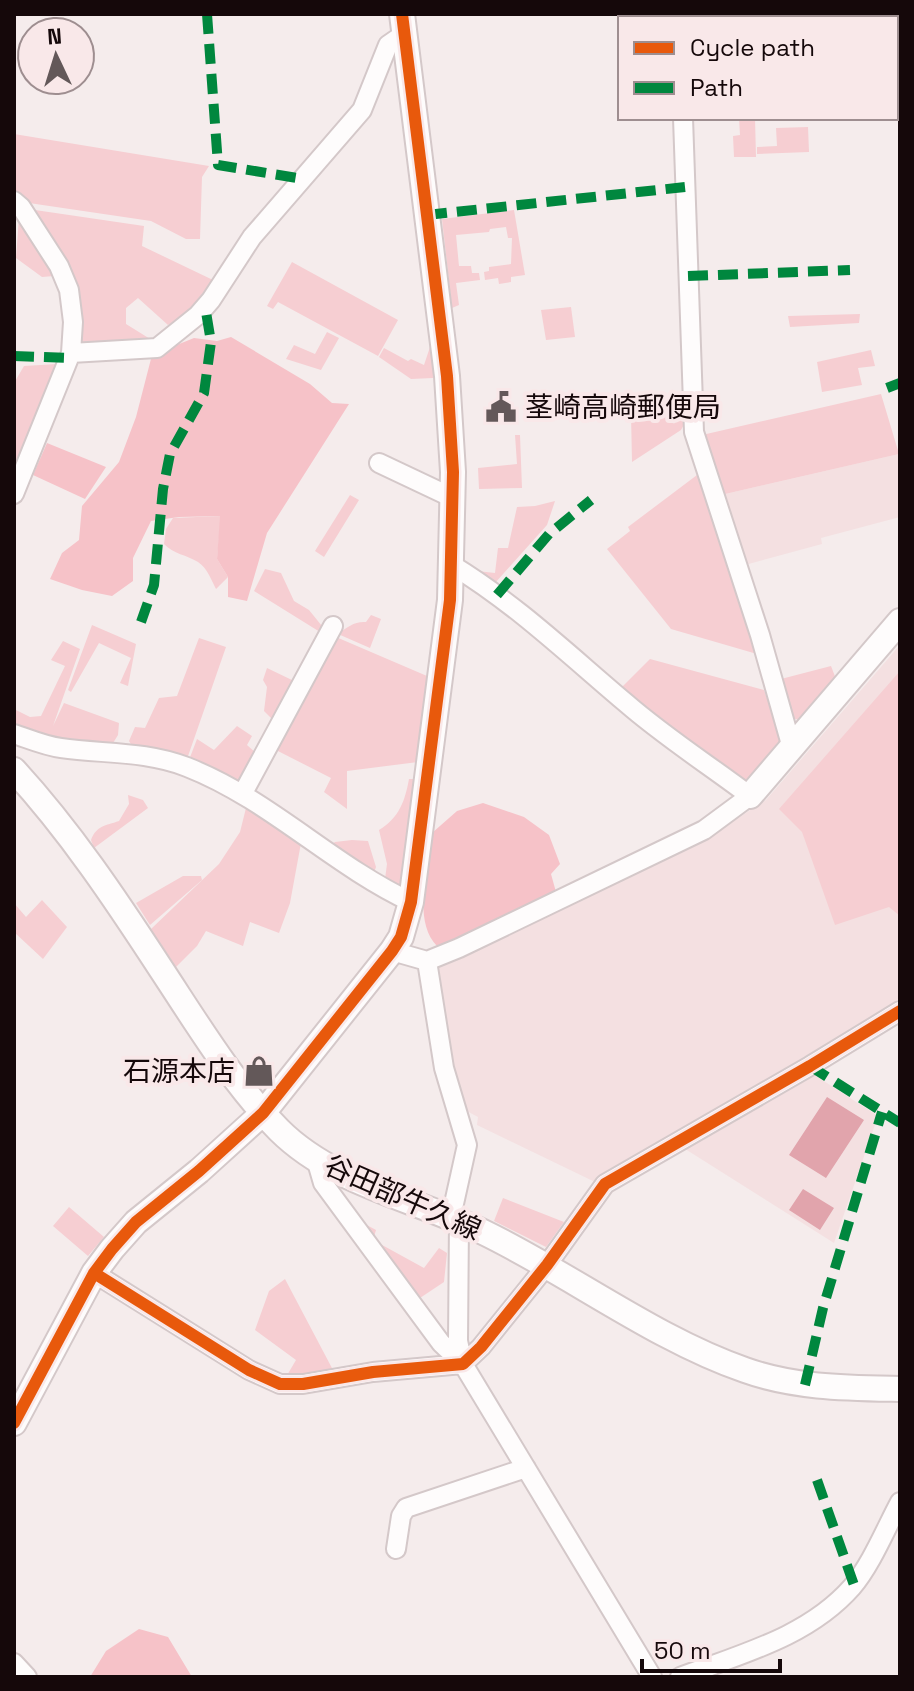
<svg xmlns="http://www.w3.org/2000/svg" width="914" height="1691" viewBox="0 0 914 1691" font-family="'Space Grotesk','Noto Sans JP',sans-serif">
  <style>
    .built { fill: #f4e0e1 }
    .green { fill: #f6ced2 }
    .forest { fill: #f6c2c8 }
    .water { fill: #e1a4ac }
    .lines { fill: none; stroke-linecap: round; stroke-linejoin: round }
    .street-casing { stroke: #d4c8c9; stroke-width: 22 }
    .secondary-casing { stroke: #d4c8c9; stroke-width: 28 }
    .street { stroke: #fefcfc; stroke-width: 18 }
    .secondary { stroke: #fefcfc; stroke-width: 24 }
    .quiet { stroke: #00873e; stroke-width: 10; stroke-dasharray: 20 10; stroke-linecap: butt }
    .cycleway-casing { stroke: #f9e8e9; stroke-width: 17 }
    .cycleway { stroke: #e8590c; stroke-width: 12 }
    .labels { text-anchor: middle; stroke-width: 8; stroke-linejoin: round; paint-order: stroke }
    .poi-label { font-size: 28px; fill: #15080a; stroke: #f9e8e9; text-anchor: start }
    .street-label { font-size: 28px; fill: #15080a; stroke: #f9e8e9 }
  </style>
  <rect width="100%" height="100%" fill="#f5ecec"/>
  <path class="built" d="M899 454 900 517 821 538 822 544 745 565 721 495Z
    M900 645V997L882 1016 799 1065 878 1116 834 1243 682 1147 595 1182 477 1125 478 1117 463 1109 448 1051 437 967 693 847 766 800Z"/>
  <path class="green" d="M739 118H755L756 157H734L733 136 740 135Z
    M808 127 809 152 757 154V147L777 146 776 128Z
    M14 134 209 166 202 177 200 239H186L151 221 29 203 14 189Z
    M35 210 144 226 142 246 213 280 188 312 168 325 138 298 126 308V324L155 342 86 349C76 336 83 316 79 300 72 266 54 238 35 210Z
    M514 210 525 275 511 277V282L499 284 498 278 485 280 484 272 489 271V267L511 264 512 238H508L506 227 490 229 489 232 456 235 459 266H471L472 273H479L480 280 456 283 459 305 452 308 442 219Z
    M19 217 54 276 42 277 16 258Z
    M292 262 398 320 378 356 278 302 273 309 267 306Z
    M571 307 575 337 546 340 541 310Z
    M860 314 859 323 790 327 788 316Z
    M327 332 339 338 321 370 286 359 294 345 315 354Z
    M431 344 435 375 433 378 411 379 379 357 384 348 408 361 411 359 424 365Z
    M871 350 875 366 858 368 862 385 822 392 817 362Z
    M57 364 14 480V383L24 366Z
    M881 394 899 454 721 495 702 435Z
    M685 407 686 421 681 430 632 462 631 414Z
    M515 435H520L522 488 479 489 478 468 517 464Z
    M701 472 757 654 671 629 607 549 630 531 628 527Z
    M350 495 359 500 324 557 315 551Z
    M555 501 547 525 495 583 469 570 495 573 498 548H508L517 507 535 506Z
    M221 516 217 559 228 577 216 589C211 579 207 568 198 562 187 555 173 554 164 544L166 529 173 518Z
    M265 569 281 573 294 601 309 610 326 631 320 632 254 591Z
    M371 615 381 619 370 648 338 634C347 627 355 621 366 622Z
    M92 625 136 644 128 686 120 683 131 658 99 643 71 692 68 690Z
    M336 637 427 676 418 762 347 771V809L324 792 331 778 274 749Z
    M199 638 226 647 187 759 165 751 132 746 129 741 135 727 145 728 159 698 177 696Z
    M63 641 80 649 53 726 64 703 119 723 118 735 113 743 59 739 14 727V709L30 717 41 716 65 666 51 660Z
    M650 659 764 690 782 741 750 779 742 780 618 691Z
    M831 666 836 679 800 720 791 718 781 679Z
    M267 668 294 681 275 718 272 719 264 711 267 687 263 680Z
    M900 671V916L889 907 835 925 802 832 779 809Z
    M237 726 252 736 247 745 256 753 241 780 237 782 189 760 197 739 214 750Z
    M409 779H414L400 887 385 879 387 864 379 830C399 818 405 801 409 779Z
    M128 795 143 800 148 808 94 848 91 840C97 825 105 826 119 821L129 804Z
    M247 804 301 843 290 903 279 933 250 922 243 946 206 931 197 946 176 967 151 929 219 864 240 832Z
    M352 840 368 841 376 867 373 875 329 846 335 842Z
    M183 876H201L202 880 150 925 136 903Z
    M42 900 67 927 43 959 14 932V903L26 917Z
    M503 1198 564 1222 546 1247 494 1221Z
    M69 1207 104 1237 88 1256 53 1226Z
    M363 1223 376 1230 373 1240 424 1268 439 1248 447 1253 444 1282 417 1300 361 1226Z
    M285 1279 333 1370 312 1377H286L296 1360 255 1330 269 1291Z"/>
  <path class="forest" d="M231 337 310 384 332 403 349 404 267 533 247 601 228 597V577L217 559 220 516 179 517 151 521 133 558V581L112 596 82 590 50 579 62 553 79 540 82 506 119 462 136 417 152 355 194 338 217 341Z
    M47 443 106 467 85 499 33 475Z
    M483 803 524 817 549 835 560 864 551 874 556 892 466 937 437 946C412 921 428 866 432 833L457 811Z
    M139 1629 168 1637 192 1677H90L106 1651Z"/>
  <path class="water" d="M827 1097 864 1120 826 1178 789 1155Z
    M803 1189 834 1208 820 1230 789 1210Z"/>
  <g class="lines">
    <defs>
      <path id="street" d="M681 14V18
        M683 118 694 432 760 635 792 748
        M14 201 21 207 59 266 69 290 73 322 71 353 14 494
        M71 353 157 348 198 315 211 300 252 237 362 110 388 45 404 34
        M379 463 453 498
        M14 734C29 739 45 746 61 748 104 754 146 751 187 767 269 799 332 865 411 902
        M243 793 333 626
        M392 951 427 961 459 948 704 830 750 796C709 765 665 737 626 703 569 655 516 604 452 565
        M427 961 444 1068 467 1145 451 1217
        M316 1159 323 1183 441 1343 463 1364 652 1677
        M459 1221 458 1341 463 1364
        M94 1273 249 1370 280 1384H303L373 1372 463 1364 481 1347 547 1265 605 1184 810 1066 900 1011
        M396 1549 401 1516 406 1508 526 1468
        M14 1663 27 1677
        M680 1677C741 1654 808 1637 852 1587 871 1565 886 1528 900 1502"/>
      <path id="secondary" d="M14 770C70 831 116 900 161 969 198 1025 232 1082 279 1130 333 1184 416 1199 483 1232 570 1274 655 1339 745 1370 795 1388 848 1388 900 1389
        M750 796 900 621
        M14 1423 94 1273 112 1249 136 1222 199 1171 263 1113 392 951 401 937 411 902 450 600 453 472 447 376 402 14"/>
    </defs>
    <use href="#street" class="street-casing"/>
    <use href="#secondary" class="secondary-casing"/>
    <use href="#street" class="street"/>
    <use href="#secondary" class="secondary"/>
    <path class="quiet" d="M207 14 218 165 303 179
      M427 215 685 187
      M688 276 850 270
      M14 356 69 358
      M887 388 900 383
      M497 595 549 534 591 500
      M141 622 154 585 163 489 170 454 204 393 211 342 205 306
      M810 1066 900 1123
      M805 1385 823 1308 882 1112
      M817 1480 854 1585"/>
    <defs>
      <path id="cycleway" d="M94 1273 249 1370 280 1384H303L373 1372 463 1364 481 1347 547 1265 605 1184 810 1066 900 1011
        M14 1423 94 1273 112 1249 136 1222 199 1171 263 1113 392 951 401 937 411 902 450 600 453 472 447 376 402 14"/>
    </defs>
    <use href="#cycleway" class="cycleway-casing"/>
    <use href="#cycleway" class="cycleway"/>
  </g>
  <defs>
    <symbol id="civic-bare" viewBox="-9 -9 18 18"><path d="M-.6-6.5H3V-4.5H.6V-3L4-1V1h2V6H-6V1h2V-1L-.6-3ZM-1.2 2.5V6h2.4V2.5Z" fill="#635859" stroke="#f9e8e9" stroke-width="2.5" paint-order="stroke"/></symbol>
    <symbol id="shop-bare" viewBox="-9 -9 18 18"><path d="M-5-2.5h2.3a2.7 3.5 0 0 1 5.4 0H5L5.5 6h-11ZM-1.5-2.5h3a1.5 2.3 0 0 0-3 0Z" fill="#635859" stroke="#f9e8e9" stroke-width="2.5" paint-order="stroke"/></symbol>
  </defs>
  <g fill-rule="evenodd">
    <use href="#civic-bare" x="479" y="385" width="44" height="44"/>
    <use href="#shop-bare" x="237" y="1049" width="44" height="44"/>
  </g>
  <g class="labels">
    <g class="poi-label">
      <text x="525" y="417">茎崎高崎郵便局</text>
      <text x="235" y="1081" text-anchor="end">石源本店</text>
    </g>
    <g class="street-label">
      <text transform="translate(403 1197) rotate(24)" y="10">谷田部牛久線</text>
    </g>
  </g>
  <rect width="914" height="1691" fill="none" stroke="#15080a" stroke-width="32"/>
  <rect x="618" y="16" width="280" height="104" fill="#f9e8e9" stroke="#9e8e90" stroke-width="2"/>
  <rect x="634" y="42" width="40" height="12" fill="#e8590c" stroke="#9e8e90" stroke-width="2"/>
  <text x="690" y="56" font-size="24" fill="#15080a">Cycle path</text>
  <rect x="634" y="82" width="40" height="12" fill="#00873e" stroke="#9e8e90" stroke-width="2"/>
  <text x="690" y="96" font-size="24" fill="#15080a">Path</text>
  <g transform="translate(56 56) rotate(356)"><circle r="38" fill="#f9e8e9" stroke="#9e8e90" stroke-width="2"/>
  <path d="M0-6L14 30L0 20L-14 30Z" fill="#635859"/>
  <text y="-12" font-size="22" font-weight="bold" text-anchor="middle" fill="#15080a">N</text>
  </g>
  <path d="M642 1659v12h138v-12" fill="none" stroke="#15080a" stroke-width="4"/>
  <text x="654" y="1659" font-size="24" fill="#15080a" stroke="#f9e8e9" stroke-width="6" paint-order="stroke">50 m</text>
</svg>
